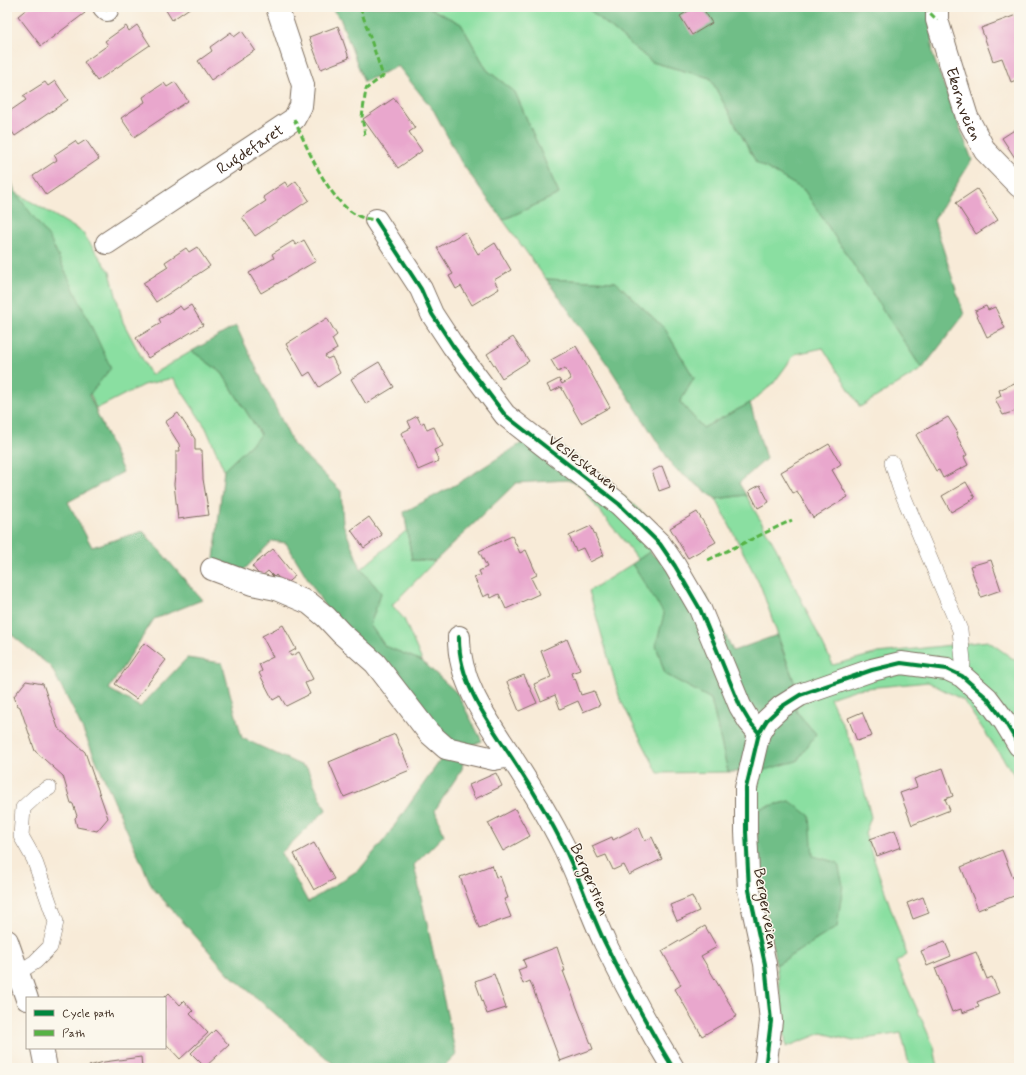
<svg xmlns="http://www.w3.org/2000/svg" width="1026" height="1075" viewBox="0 0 1026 1075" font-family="Mynerve,sans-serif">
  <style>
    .green { fill: #8adfa1; stroke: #628460 }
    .forest { fill: #6fbe87; stroke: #557452 }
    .building { fill: #e9a7cd }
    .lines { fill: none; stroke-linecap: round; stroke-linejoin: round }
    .lane-casing { stroke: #7d6e5f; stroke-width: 16 }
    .street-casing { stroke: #7d6e5f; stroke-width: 24 }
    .lane { stroke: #fff; stroke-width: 15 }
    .street { stroke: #fff; stroke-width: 22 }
    .quiet { stroke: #57b245; stroke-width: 3; stroke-dasharray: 6 3; stroke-linecap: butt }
    .cycleway-casing { stroke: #fbf7ec; stroke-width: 6 }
    .cycleway { stroke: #00873e; stroke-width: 4 }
    .labels { text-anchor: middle; stroke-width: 3; stroke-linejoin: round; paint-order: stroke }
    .street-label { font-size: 16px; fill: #3b2a1e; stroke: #fbf7ec }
  </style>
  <rect width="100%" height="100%" fill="#fbf7ec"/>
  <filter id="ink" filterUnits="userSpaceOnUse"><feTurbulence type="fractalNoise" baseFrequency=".025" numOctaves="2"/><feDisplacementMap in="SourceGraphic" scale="8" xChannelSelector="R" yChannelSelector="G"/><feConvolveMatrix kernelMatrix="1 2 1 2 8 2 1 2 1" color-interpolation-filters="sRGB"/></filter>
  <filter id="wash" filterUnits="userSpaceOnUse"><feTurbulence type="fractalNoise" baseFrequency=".012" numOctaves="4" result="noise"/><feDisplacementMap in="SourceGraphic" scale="16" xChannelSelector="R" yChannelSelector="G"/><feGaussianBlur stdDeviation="0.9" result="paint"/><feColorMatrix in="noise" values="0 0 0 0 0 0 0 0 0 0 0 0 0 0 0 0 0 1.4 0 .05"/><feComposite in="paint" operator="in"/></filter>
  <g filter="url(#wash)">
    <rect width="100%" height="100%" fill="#f8ebd8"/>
    <path class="green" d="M428 7H586L652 62 710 78 756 162 804 190 922 369 860 407 823 348 795 354 773 384 750 403 703 428 680 402 694 378 665 329 616 282 546 279 503 220 559 194 515 92 487 70 461 24Z
      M15 192 82 232 110 272 123 322 151 375 192 351 222 373 261 435 224 470 206 428 173 378 143 385 96 409Z
      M589 465 657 526 649 552 638 560C620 534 598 512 581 485Z
      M746 495 776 548 833 665 878 653 988 641 1019 663V782L963 700 928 682 857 689 830 698 854 749 871 817 865 834 907 955 896 962 934 1047 938 1068H910L901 1033 853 1041 822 1033 786 1047 782 1004 776 965 837 927 838 863 813 856 790 801 757 809V772L816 734 796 711V687L761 587 716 499Z
      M407 530 412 560 435 561 392 605 404 619 422 661 385 646 370 625 381 593 361 569Z
      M632 564 665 614 656 645 665 674 711 699 728 772 658 773 620 699 589 591Z"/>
    <path class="forest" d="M330 7H428L461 24 487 70 515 92 559 194 503 220 461 162 434 111 398 66 364 82 340 18Z
      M586 7H929L933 56 972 160 934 220 964 315 922 369 804 190 756 162 710 78 652 62Z
      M7 167 15 192 50 239 111 368 89 395 123 472 68 502 92 547 143 531 202 600 154 619 109 689 140 707 187 658 222 663 242 738 307 768 326 810 281 853 308 902 360 869 385 839 439 762 448 743 327 610 286 543 272 541 244 570 214 559 224 470 261 435 222 373 192 351 236 326 293 444 341 491 343 524 361 569 381 593 370 625 385 646 422 661 457 693 482 741 465 748 462 769 435 810 444 835 414 865 456 1055 443 1068H338L229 974 152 887 78 719 51 667 7 631Z
      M546 279 616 282 665 329 694 378 680 402 703 428 750 403 766 459 739 483 746 495 716 499 674 468 610 368Z
      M539 432 589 465 581 485 567 480 516 483 435 561 412 560 404 512 457 484Z
      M649 552 706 595 733 651 777 635 796 687V711L816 734 797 761 757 772H728L711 699 665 674 656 645 664 614 632 564Z
      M790 801 810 816 813 856 838 863 843 885 837 927 776 965 757 857V809Z"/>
    <g id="blocks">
      <path class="building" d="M29 7H81L85 13 41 46 18 16Z
        M164 7H191L172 20Z
        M695 7H702L712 23 692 35 680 16Z
        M1019 14V79L1011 82 1002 58 993 61 981 28Z
        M137 25 150 45 97 81 84 62 108 45 105 41 126 26 129 31Z
        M338 26 349 58 321 69 309 37Z
        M242 31 255 50 211 80 198 61 212 51 210 47 231 32 234 37Z
        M55 81 68 100 15 136 7 124V113L26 100 23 96 45 82 48 86Z
        M175 82 188 101 134 137 121 118 145 102 143 97 164 83 167 87Z
        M394 98 415 128 409 132 422 151 398 168 363 119Z
        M1019 127V160L1017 161 1002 138Z
        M86 140 99 159 46 195 33 176 57 160 54 155 75 141 78 145Z
        M296 181 309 200 255 236 242 217 266 201 263 197 285 182 288 187Z
        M977 189 998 220 976 234 956 203Z
        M465 232 478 254 495 243 511 270 494 280 499 289 472 305 461 286 456 289 449 276 453 274 437 248Z
        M304 240 316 261 261 293 249 273 274 258 272 254 293 241 296 245Z
        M197 247 210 266 156 302 143 283 168 267 165 262 186 248 189 252Z
        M191 305 203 325 148 358 136 338 161 323 159 319 180 306 183 310Z
        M986 306 988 310 995 307 1005 328 987 337 975 311Z
        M327 318 337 335 332 339 337 349 325 356 327 359 332 357 340 373 319 387 310 372 304 376 286 344Z
        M513 337 529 361 502 378 487 354Z
        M576 346 610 407 581 423 561 387 551 392 547 385 559 379 562 384 571 379 565 368 558 372 551 360Z
        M379 362 394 387 366 404 351 379Z
        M1019 381V410L1003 415 995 399 1001 396 999 390Z
        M178 413 195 439V450H202L203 479 209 515 178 519 174 484 175 474H176V451H180L179 444 165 422Z
        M417 416 421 424 424 422 427 430 434 427 443 446 434 450 439 461 418 470 401 433 411 428 408 421Z
        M948 417 958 433 956 434 967 455 964 457 968 465 943 478 939 470 936 471 916 435Z
        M829 444 841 464 832 470 848 497 813 518 797 491 793 493 781 472Z
        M662 466 670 487 659 491 652 471Z
        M966 482 975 498 951 512 942 496Z
        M760 485 769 502 758 508 749 491Z
        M697 512 716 542 688 558 670 528Z
        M369 517 382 535 364 548 351 530Z
        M591 526 604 555 590 562 583 548 576 551 569 536Z
        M512 536 520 553 526 550 537 575 531 578 539 594 506 609 499 594 491 598 489 594 483 597 474 577 481 575 479 571 487 567 479 551Z
        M273 549 295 576 284 585 276 575 274 577 268 571 261 577 252 566Z
        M991 560 1001 590 981 597 970 566Z
        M283 625 296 649 289 653 291 656 299 652 313 679 305 683 310 694 286 706 280 696 273 700 259 673 262 671 259 664 273 657 262 636Z
        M567 639 580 670 571 673 573 679 575 678 581 695 594 691 600 705 583 712 578 701 560 709 555 695 541 701 534 684 551 677 541 651Z
        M144 643 166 660 136 699 115 684Z
        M524 675 537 703 519 711 507 682Z
        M26 681 43 684 58 728 85 752 108 818 97 831 77 827 75 818 77 816 73 804 71 803 63 776 35 751 20 707 17 705 14 696Z
        M862 712 872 736 857 741 848 718Z
        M395 734 410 770 344 797 329 762Z
        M943 768 953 796 945 799 950 810 912 825 900 793 917 787 914 779Z
        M496 773 502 786 475 799 469 785Z
        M515 809 530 836 503 851 488 823Z
        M639 827 645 841 652 837 662 859 629 875 624 865 613 870 606 855 598 858 592 846 612 837 613 840Z
        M895 830 901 847 877 856 870 839Z
        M314 843 334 879 314 890 294 854Z
        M1002 850 1013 878 1018 876 1019 894 978 910 961 867Z
        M492 865 496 877 500 876 508 898 504 899 511 917 479 928 460 877Z
        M692 896 699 911 677 921 670 905Z
        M923 897 929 913 913 919 907 903Z
        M705 926 717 947 701 956 737 1016 702 1036 675 989 681 985 662 951Z
        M945 942 951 956 927 966 921 951Z
        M557 947 565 971H563L593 1049 560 1061 530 981 523 984 518 970 526 967 523 960Z
        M976 952 987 979 992 977 999 993 977 1002 979 1007 962 1013 961 1009 952 1012 935 968Z
        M494 974 506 1008 487 1014 475 981Z
        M169 993 180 1005 184 1001 193 1011 190 1014 208 1033 180 1059 165 1043 164 998Z
        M215 1030 229 1045 205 1067 191 1053Z
        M141 1057 142 1068H89V1066L104 1062Z"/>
    </g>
  </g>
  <g filter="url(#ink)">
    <use href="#blocks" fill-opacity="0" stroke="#7d6e5f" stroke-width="1"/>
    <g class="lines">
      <defs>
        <path id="lane" d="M892 463 900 488 960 630 963 661 962 676
          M19 972 35 962 50 947 56 922 34 859 21 836 23 808 37 795 49 788"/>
        <g id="street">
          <path d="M104 7 107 10"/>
          <path id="s1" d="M937 7V20L967 117 985 151 1019 186"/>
          <path d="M376 220 421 289 432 314 453 346 505 415 619 504 660 544 675 566 700 609 740 706 749 721 759 733"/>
          <path id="s2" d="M107 243 294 119 301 106 303 85 277 7"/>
          <path d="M212 569 252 584 276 589 309 603 326 617 341 633 375 663 429 733 446 748 494 759 511 756"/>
          <path d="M459 637C458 686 494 729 519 769 535 794 550 819 563 845 579 877 590 911 605 943 626 986 648 1027 673 1068"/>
          <path d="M7 941 27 999"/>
          <path d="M42 1048 46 1068"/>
          <path d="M764 1068 766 1061 771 1021 765 964 749 890 746 832V788L759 733 767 720 781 707 800 695 872 670 901 663 947 669 962 676 987 698 1005 722 1019 745"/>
        </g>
      </defs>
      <use href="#lane" class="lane-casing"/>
      <use href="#street" class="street-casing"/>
      <use href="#lane" class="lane"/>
      <use href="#street" class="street"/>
      <path class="quiet" d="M104 7 107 10
        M360 7 383 76 366 89 362 117 365 135
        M924 7 937 20
        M294 119C307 147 330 206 361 217 365 219 371 219 376 220
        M708 560 792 520"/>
      <defs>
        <path id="cycleway" d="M376 220 421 289 432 314 453 346 505 415 619 504 660 544 675 566 700 609 740 706 749 721 759 733
          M459 637C458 686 494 729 519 769 535 794 550 819 563 845 579 877 590 911 605 943 626 986 648 1027 673 1068
          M764 1068 766 1061 771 1021 765 964 749 890 746 832V788L759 733 767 720 781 707 800 695 872 670 901 663 947 669 962 676 987 698 1005 722 1019 745"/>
      </defs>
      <use href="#cycleway" class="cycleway-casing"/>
      <use href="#cycleway" class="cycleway"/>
    </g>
  </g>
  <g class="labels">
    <g class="street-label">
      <text dy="6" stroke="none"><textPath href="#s1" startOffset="101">Ekornveien</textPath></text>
      <text dy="6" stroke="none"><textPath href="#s2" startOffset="171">Rugdefaret</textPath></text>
      <text transform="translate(584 462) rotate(37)" y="6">Vesleskauen</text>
      <text transform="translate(591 879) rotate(66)" y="6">Bergerstien</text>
      <text transform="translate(767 908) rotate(80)" y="6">Bergerveien</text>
    </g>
  </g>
  <rect width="1026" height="1075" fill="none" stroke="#fbf7ec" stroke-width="24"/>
  <rect x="26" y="997" width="140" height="52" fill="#fbf7ec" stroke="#aea59a"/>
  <rect x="34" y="1010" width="20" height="6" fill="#00873e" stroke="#aea59a"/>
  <text x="62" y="1017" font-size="12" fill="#3b2a1e">Cycle path</text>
  <rect x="34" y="1030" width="20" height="6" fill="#57b245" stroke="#aea59a"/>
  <text x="62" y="1037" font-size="12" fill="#3b2a1e">Path</text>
</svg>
